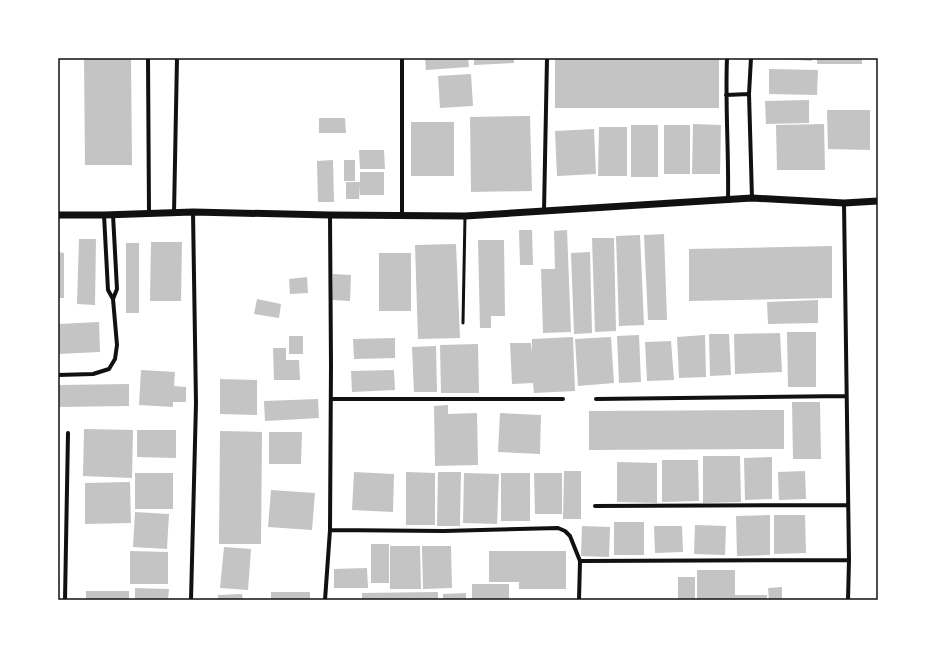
<svg xmlns="http://www.w3.org/2000/svg" width="936" height="658" viewBox="0 0 936 658" font-family="'Alegreya Sans',sans-serif">
  <style>
    .building { fill: #c4c4c4 }
    .lines { fill: none; stroke-linecap: round; stroke-linejoin: round }
    .service { stroke: #111; stroke-width: 3 }
    .minor { stroke: #111; stroke-width: 4 }
    .tertiary { stroke: #111; stroke-width: 7 }
    .neatline { fill: none; stroke: #111; stroke-width: 1.5 }
  </style>
  <rect width="100%" height="100%" fill="#fff"/>
  <path class="building" d="M84 58H131L132 165H85Z
    M425 58H468L469 67 426 70Z
    M474 58H514V63L474 65Z
    M555 58H719V108H555Z
    M785 58H812V61L785 59Z
    M817 58H862V64H817Z
    M769 69 818 70 817 95 769 94Z
    M471 74 473 106 440 108 438 76Z
    M809 100V123L766 124 765 101Z
    M827 110H870V150L828 149Z
    M530 116 532 191 471 192 470 117Z
    M319 118H345L346 133H319Z
    M411 122H454V176H411Z
    M693 124 721 125 720 174H692Z
    M824 124 825 170H777L776 125Z
    M631 125H658V177H631Z
    M664 125H690V174H664Z
    M599 127H627V176H598Z
    M594 129 596 174 557 176 555 131Z
    M359 150H384L385 169H360Z
    M333 160 334 202H318L317 161Z
    M344 160H355V181H344Z
    M360 172H384V195H360V185L359 199H346V182H360Z
    M519 230H532L533 265H520Z
    M567 230 571 332 543 333 541 269H555L554 231Z
    M664 234 667 320H648L644 235Z
    M640 235 644 325 619 326 616 236Z
    M592 238H614L616 331 595 332Z
    M79 239H96L95 305 77 304Z
    M478 240H504L505 316H491V328H480Z
    M151 242H182L181 301H150Z
    M126 243H139V313H126Z
    M456 244 460 338 418 339 415 245Z
    M832 246V298L689 301V249Z
    M58 252 64 253V298H58Z
    M590 252 592 333 574 334 571 253Z
    M379 253H411V311H379Z
    M333 274 351 275 350 301 332 300Z
    M307 277 308 293 290 294 289 279Z
    M257 299 281 304 279 318 254 314Z
    M818 300V323L768 324 767 302Z
    M99 322 100 352 58 354V324Z
    M787 332H816V387H788Z
    M780 333 782 372 735 374 734 334Z
    M709 334H729L731 375 710 376Z
    M639 335 641 382 619 383 617 336Z
    M705 335 706 377 679 378 677 337Z
    M289 336H303V354H289Z
    M573 337 575 391 534 393 533 383 512 384 510 343H531L532 353V339Z
    M611 337 614 383 578 386 575 339Z
    M395 338V358L354 359 353 339Z
    M671 341 674 380 647 381 645 342Z
    M478 344 479 393H441L440 345Z
    M436 346 437 392H414L412 347Z
    M273 348H286V360H299L300 380H274Z
    M141 370 175 372 174 386 186 387V402H173V407L139 405Z
    M394 370 395 390 352 392 351 371Z
    M220 379 257 380V415L220 414Z
    M129 384V406L58 407V385Z
    M318 399 319 418 265 421 264 401Z
    M792 402H820L821 459H793Z
    M448 405V414L477 413 478 465 435 466 434 406Z
    M784 410V449L589 450V411Z
    M500 413 541 415 540 454 498 452Z
    M84 429 133 430 132 478 83 476Z
    M137 430H176V458L137 457Z
    M220 431 262 432 261 544H219Z
    M269 432H302L301 464H269Z
    M703 456H740L741 502 703 503Z
    M772 457V499L745 500 744 458Z
    M662 460H698L699 501 662 502Z
    M617 462 657 463V503L617 502Z
    M564 471H581V519H563Z
    M805 471 806 499 779 500 778 472Z
    M354 472 394 474 393 512 352 510Z
    M406 472 435 473V525H406Z
    M438 472H461L460 526H437Z
    M135 473H173V509H135Z
    M464 473 499 474 497 524 463 523Z
    M501 473H530V521H501Z
    M534 473H562V514H535Z
    M130 482 131 523 85 524V483Z
    M271 490 315 493 312 530 268 527Z
    M135 512 169 514 167 549 133 547Z
    M770 515V555L737 556 736 516Z
    M774 515H805L806 553 774 554Z
    M614 522H644V555H614Z
    M695 525 726 526 725 555 694 554Z
    M582 526 610 527 609 557 581 556Z
    M654 526H682L683 552 655 553Z
    M371 544H389V583H371Z
    M390 546H420L421 589H390Z
    M422 546H451L452 588 423 589Z
    M224 547 251 549 248 590 220 588Z
    M130 551 168 552V584H130Z
    M489 551H566V589H519V582H489Z
    M367 568 368 588H334V569Z
    M697 570H735V595H767V600H697Z
    M678 577H695V600H678Z
    M472 584H509V600H472Z
    M782 587V600H769L768 588Z
    M135 588 169 589 168 600H135Z
    M86 591H129V600H86Z
    M271 592H310V600H271Z
    M438 592V600H362V593Z
    M466 593V600H443V594Z
    M242 594 243 600H218V595Z"/>
  <g class="lines">
    <path class="service" d="M463 323 465 216"/>
    <path class="minor" d="M148 58 149 213
      M727 58C725 105 729 153 728 200
      M751 58 749 94 752 198
      M726 95 749 94
      M844 203 849 560 848 600
      M544 211 547 58
      M174 213 177 58
      M402 216V58
      M113 299 117 289 113 215
      M58 375 93 374 109 369 115 359 117 345 113 299 108 290 104 215
      M331 399H563
      M596 399 846 396
      M595 506 847 505
      M330 530 444 531 558 528 565 531 570 536 580 561 579 600
      M580 561 849 560
      M65 600 68 433
      M191 600 196 403 193 212
      M325 600 330 530 331 365 330 215"/>
    <path class="tertiary" d="M58 215H104L193 212 330 215 465 216 752 198 844 203 878 201"/>
  </g>
  <rect width="936" height="658" fill="none" stroke="#ffffff" stroke-width="118"/>
  <rect x="59" y="59" width="818" height="540" class="neatline"/>
</svg>
